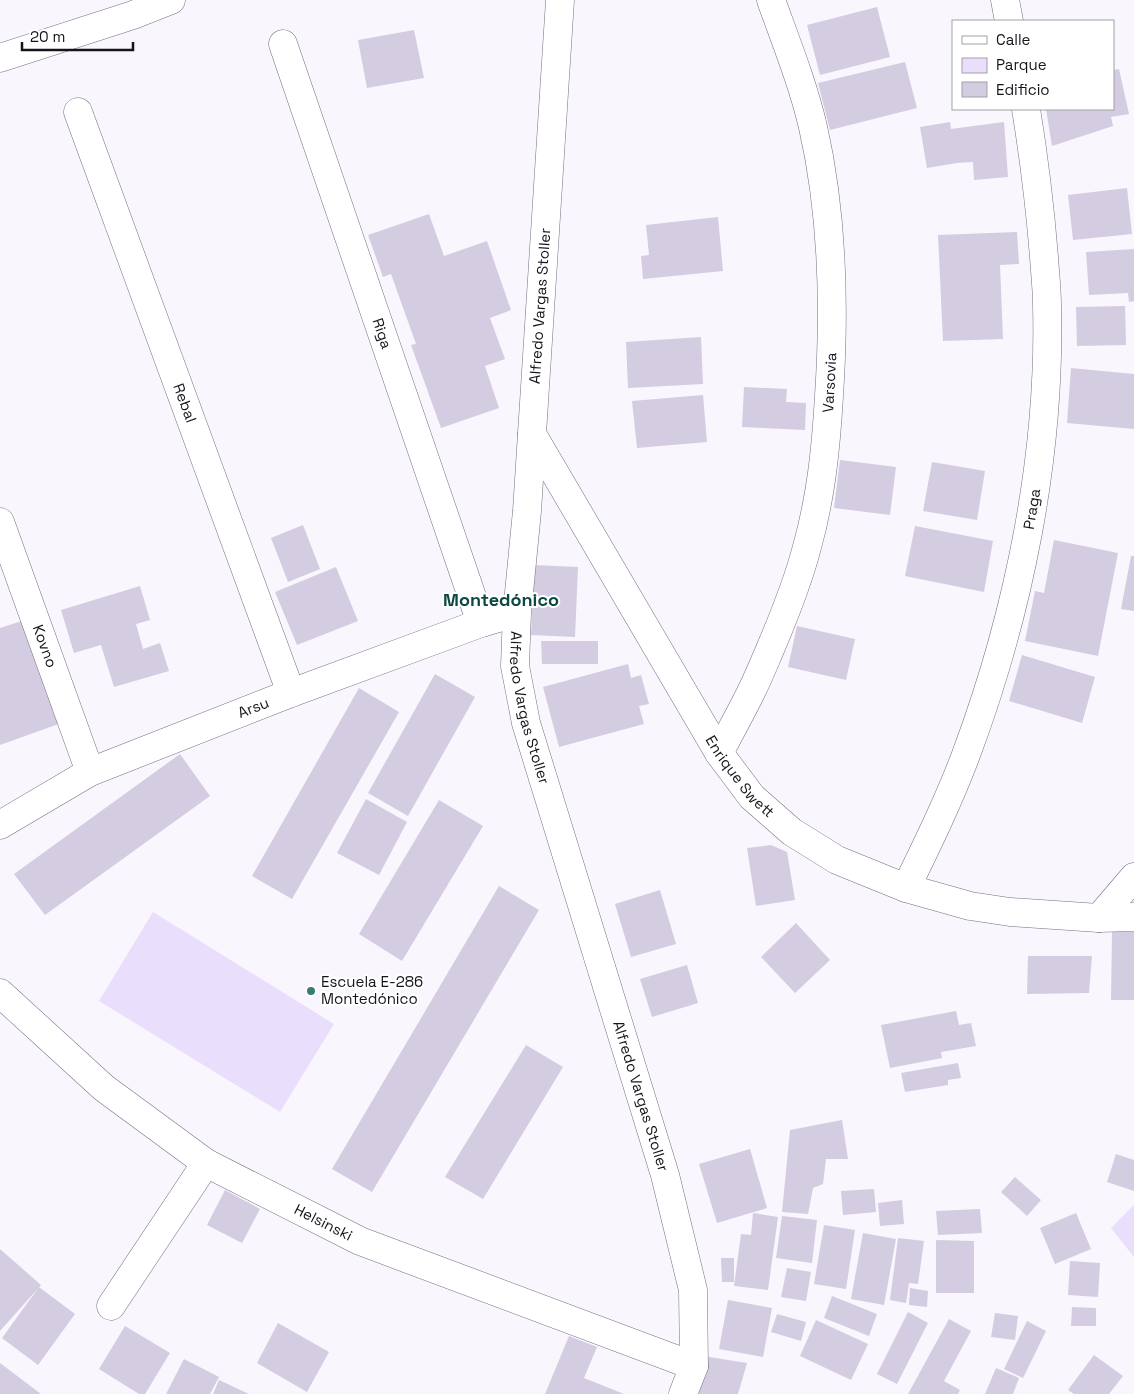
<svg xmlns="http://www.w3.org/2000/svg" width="1134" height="1394" viewBox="0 0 1134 1394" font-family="'Space Grotesk',sans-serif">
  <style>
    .green { fill: #eadefd }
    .building { fill: #d4cce0 }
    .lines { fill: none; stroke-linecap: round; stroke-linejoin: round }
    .minor-casing { stroke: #766f80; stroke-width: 29 }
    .minor { stroke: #fff; stroke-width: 28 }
    .poi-dot { fill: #377d74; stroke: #fff; stroke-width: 2 }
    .labels { text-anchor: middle; stroke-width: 4; stroke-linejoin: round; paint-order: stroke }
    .street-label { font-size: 15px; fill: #16131a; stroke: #fff }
    .poi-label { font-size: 15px; fill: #16131a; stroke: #fff; text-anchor: start }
    .quarter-label { font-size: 18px; font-weight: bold; fill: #0b4942; stroke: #fff }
  </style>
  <rect width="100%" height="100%" fill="#f9f6fe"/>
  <path class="green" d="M153 912 334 1024 280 1112 99 1001Z
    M1134 1205V1257L1111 1228Z"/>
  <path class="building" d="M877 7 890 57 820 75 807 25Z
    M414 30 424 78 367 88 358 40Z
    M905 62 917 108 830 130 818 83Z
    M1119 69 1129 114 1111 117 1113 126 1052 146 1046 109H1113V70Z
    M950 122 951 129 1004 122 1008 177 974 180 973 162 957 163 927 168 920 127Z
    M1127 188 1132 234 1073 240 1068 195Z
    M429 214 444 256 487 241 511 310 490 318 505 359 485 366 499 408 441 428 411 345 416 344 391 274 383 277 368 235Z
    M718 217 723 271 643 279 641 256 649 255 646 225Z
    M1017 232 1019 264 1000 265 1003 339 943 341 938 235Z
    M1134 249V301L1129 302 1128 293 1089 295 1086 252Z
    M1125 306 1126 345 1077 346 1076 307Z
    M701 337 703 384 628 388 626 342Z
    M1071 368 1134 374V429L1067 423Z
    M744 387 787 389 786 402 806 403 805 430 742 427Z
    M703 395 707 442 637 448 632 401Z
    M840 460 896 467 890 515 834 508Z
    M932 462 985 471 977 520 923 511Z
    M303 525 320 569 288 582 271 538Z
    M915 526 993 541 984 592 905 576Z
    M1054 540 1118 553 1098 656 1025 641 1035 591 1044 593Z
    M1131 556H1134V611L1121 609Z
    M534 565 578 567 575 637 531 635Z
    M336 567 358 621 297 645 275 592Z
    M140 586 150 620 136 624 143 649 160 643 169 671 114 687 101 645 74 653 61 610Z
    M31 618 67 721 0 745V628Z
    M797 626 855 639 846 680 788 667Z
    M541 641H598V664H542Z
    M1022 655 1095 677 1082 723 1009 701Z
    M628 664 631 678 641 675 649 704 639 706 644 724 559 747 543 687Z
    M435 674 475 697 408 816 368 793Z
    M359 688 399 712 292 899 252 876Z
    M180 754 210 796 45 915 14 874Z
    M366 799 407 822 379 875 337 853Z
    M439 800 483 826 402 961 359 934Z
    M771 845 787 852 795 900 756 906 747 848Z
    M499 886 539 910 372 1192 332 1169Z
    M660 890 676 944 631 957 615 904Z
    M796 923 830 960 795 993 761 957Z
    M1112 931 1134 932V1000H1111Z
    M1028 956H1092L1089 993 1027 994Z
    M687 965 698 1003 652 1017 640 979Z
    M956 1011 959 1025 971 1023 976 1046 941 1052 942 1058 890 1068 881 1025Z
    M526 1045 563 1067 483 1199 445 1177Z
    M958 1063 961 1078 948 1080V1085L905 1092 901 1073Z
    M842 1120 848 1159H826L823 1184 813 1188 808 1214 782 1212 790 1130Z
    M750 1149 767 1208 717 1223 699 1164Z
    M1116 1154 1134 1160V1191L1107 1182Z
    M1015 1177 1041 1200 1027 1216 1001 1192Z
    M874 1189 876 1212 843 1215 841 1191Z
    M225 1190 260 1209 242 1243 207 1225Z
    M902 1200 904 1224 880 1226 878 1203Z
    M980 1209 982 1233 938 1235 936 1211Z
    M753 1213 778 1217 768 1290 734 1286 741 1234 751 1235Z
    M1076 1213 1091 1249 1055 1264 1040 1228Z
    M782 1216 817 1220 812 1263 776 1258Z
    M824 1225 855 1230 846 1289 814 1284Z
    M863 1233 896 1239 884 1305 851 1299Z
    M898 1238 924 1241 918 1284 909 1283 906 1303 890 1300Z
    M936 1240 974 1241V1293H936Z
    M0 1249 41 1285 0 1331Z
    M721 1258H734V1282H722Z
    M1070 1261 1100 1263 1098 1297 1068 1295Z
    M787 1268 811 1272 806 1301 781 1297Z
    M39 1287 75 1314 38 1365 2 1338Z
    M910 1288 928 1291 927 1307 909 1305Z
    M832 1296 877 1314 869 1336 824 1318Z
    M728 1300 772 1308 763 1357 719 1349Z
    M1072 1307 1096 1308V1326H1071Z
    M908 1312 928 1323 897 1384 877 1374Z
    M995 1313 1018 1316 1015 1340 991 1337Z
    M777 1314 806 1322 801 1341 771 1332Z
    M949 1319 971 1331 944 1381 960 1390 958 1394H908Z
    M816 1320 868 1344 851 1380 800 1356Z
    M1027 1321 1046 1331 1023 1378 1004 1369Z
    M278 1323 329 1352 307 1392 257 1363Z
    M125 1326 170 1353 145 1394H139L99 1369Z
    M569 1336 597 1347 584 1378 624 1394H545Z
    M1094 1355 1123 1376 1109 1394H1074L1068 1390Z
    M703 1356 747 1363 738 1394H697Z
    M184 1359 219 1377 210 1394H166Z
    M0 1363 41 1394H0Z
    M996 1368 1019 1378 1013 1394H985Z
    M219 1380 249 1394H213Z"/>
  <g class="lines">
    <defs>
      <g id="minor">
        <path id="s1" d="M560 0 527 511 517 613 515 666 526 723 665 1175 693 1290 694 1366 683 1394"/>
        <path d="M1005 0 1009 21"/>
        <path id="s2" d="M283 44 481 623"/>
        <path d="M0 58 133 15 171 0"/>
        <path id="s3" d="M78 112 291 693"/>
        <path id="s4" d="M532 434 719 753 752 797 792 832 837 860 906 888 970 906 1010 912 1099 918 1134 917"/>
        <path id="s5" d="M0 522 90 772"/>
        <path id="s6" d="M719 753C730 732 742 711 752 690 759 676 765 661 771 647 785 614 798 582 807 547 821 497 826 448 829 396 835 306 833 215 813 127 803 84 786 42 771 0"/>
        <path id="s7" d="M0 825 90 772 291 693 481 623 498 618"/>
        <path id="s8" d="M906 888C928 843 950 798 967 752 1019 612 1051 455 1047 305 1047 289 1045 273 1044 257 1040 207 1034 158 1026 109"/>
        <path d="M1099 918 1134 877"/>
        <path id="s9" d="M0 993 104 1088 206 1163 360 1241 694 1366"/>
        <path d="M111 1306 206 1163"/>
      </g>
    </defs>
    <use href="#minor" class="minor-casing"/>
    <use href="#minor" class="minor"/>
  </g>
  <circle class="poi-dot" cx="311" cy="991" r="5"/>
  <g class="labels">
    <g class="street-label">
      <text transform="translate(540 306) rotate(-86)" y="5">Alfredo Vargas Stoller</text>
      <text dy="5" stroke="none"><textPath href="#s2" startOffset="306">Riga</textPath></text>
      <text dy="5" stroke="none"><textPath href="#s6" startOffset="391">Varsovia</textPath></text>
      <text dy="5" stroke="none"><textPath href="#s3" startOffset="310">Rebal</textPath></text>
      <text dy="5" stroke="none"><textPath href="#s8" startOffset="401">Praga</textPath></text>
      <text dy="5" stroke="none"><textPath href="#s5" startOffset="132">Kovno</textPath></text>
      <text dy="5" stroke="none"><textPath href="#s7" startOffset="280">Arsu</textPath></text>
      <text dy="5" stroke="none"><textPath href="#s1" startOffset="711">Alfredo Vargas Stoller</textPath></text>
      <text dy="5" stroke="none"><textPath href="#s4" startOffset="401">Enrique Swett</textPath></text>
      <text dy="5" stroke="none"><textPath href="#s1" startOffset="1116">Alfredo Vargas Stoller</textPath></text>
      <text dy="5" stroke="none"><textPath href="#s9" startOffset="399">Helsinski</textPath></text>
    </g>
    <g class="poi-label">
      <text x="321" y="987">Escuela E-286<tspan x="321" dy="17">Montedónico</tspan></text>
    </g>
    <g class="quarter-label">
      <text x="501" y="606">Montedónico</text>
    </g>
  </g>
  <rect x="952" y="20" width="162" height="90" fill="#ffffff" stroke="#a2a1a3"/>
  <rect x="962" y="36" width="25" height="8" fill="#ffffff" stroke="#a2a1a3"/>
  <text x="996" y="45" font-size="15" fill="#16131a">Calle</text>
  <rect x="962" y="58" width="25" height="15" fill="#eadefd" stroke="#a2a1a3"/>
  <text x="996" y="70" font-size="15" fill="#16131a">Parque</text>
  <rect x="962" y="82" width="25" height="15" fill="#d4cce0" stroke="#a2a1a3"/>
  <text x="996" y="95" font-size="15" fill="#16131a">Edificio</text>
  <path d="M22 42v8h111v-8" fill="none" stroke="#16131a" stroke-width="2.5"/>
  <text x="30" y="42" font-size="15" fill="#16131a" stroke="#ffffff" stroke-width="4" paint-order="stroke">20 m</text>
</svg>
